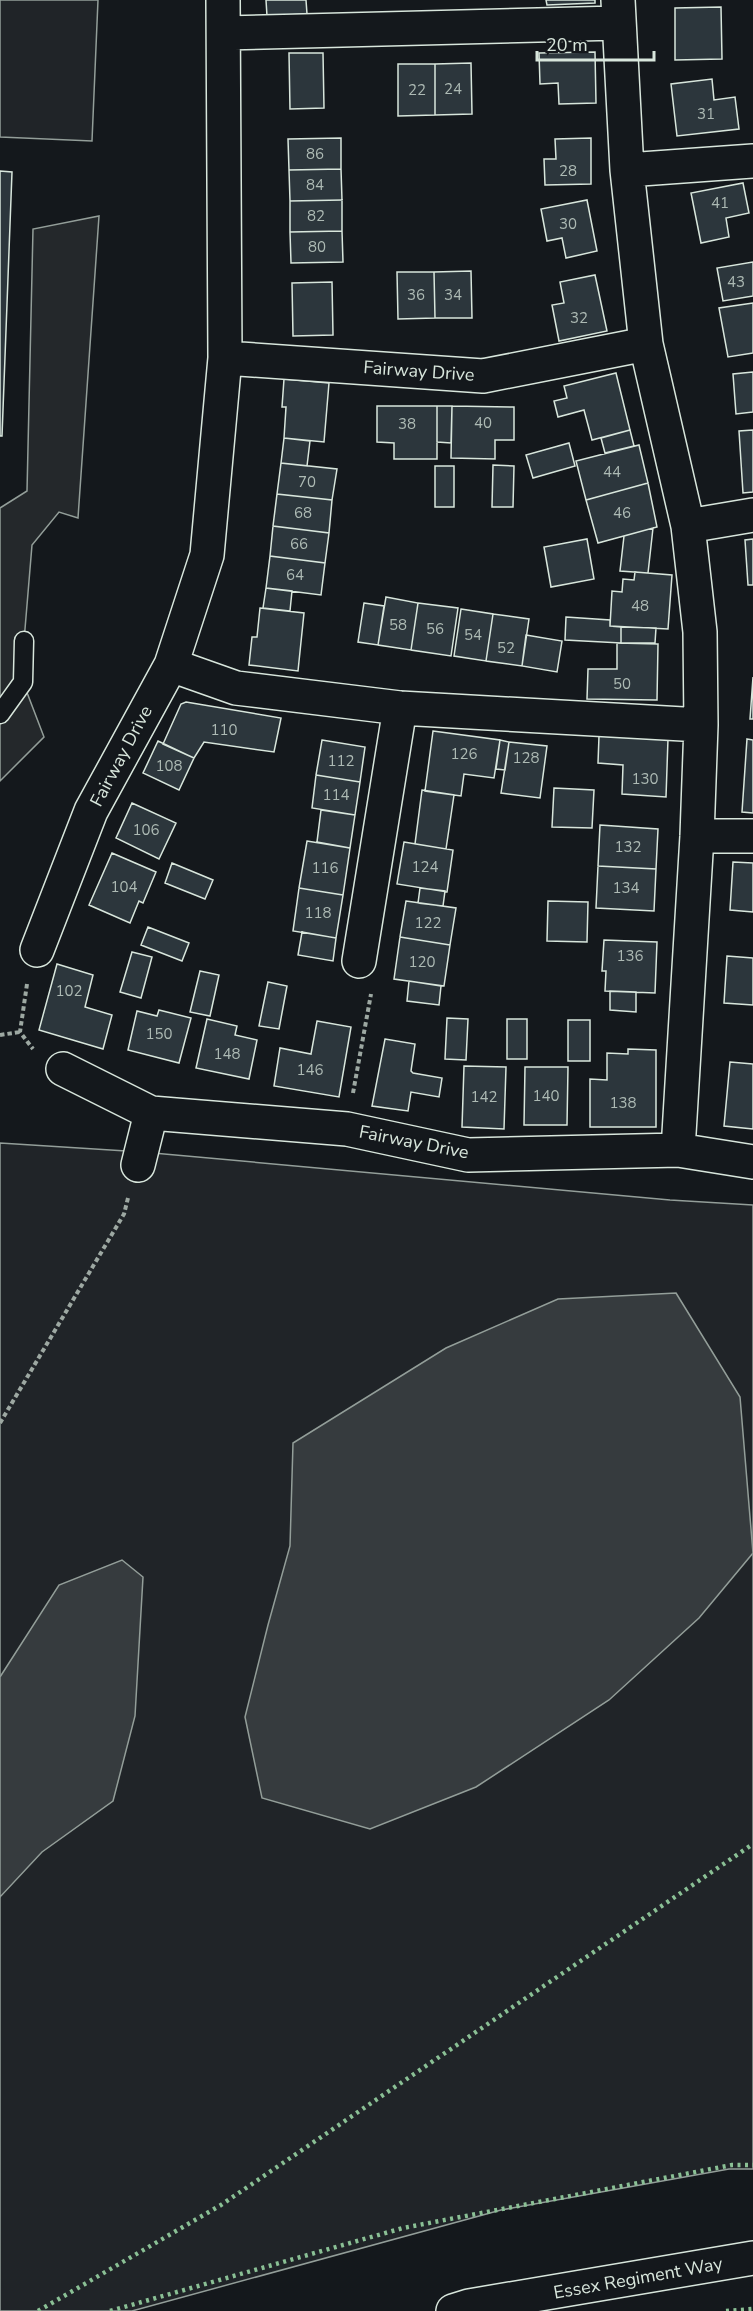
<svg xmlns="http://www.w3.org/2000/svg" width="753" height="2311" viewBox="0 0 753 2311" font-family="'Nunito Sans',sans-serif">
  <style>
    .green { fill: #202428; stroke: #939e99; stroke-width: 1.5 }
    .parking { fill: #24282b; stroke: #939e99; stroke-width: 1.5 }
    .water { fill: #363b3e; stroke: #939e99; stroke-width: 1.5 }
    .building { fill: #2c363c; stroke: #d8e6dc; stroke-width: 1.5 }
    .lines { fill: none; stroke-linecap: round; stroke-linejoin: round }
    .service-casing { stroke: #d8e6dc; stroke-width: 21 }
    .minor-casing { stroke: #d8e6dc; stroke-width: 36 }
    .primary-casing { stroke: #d8e6dc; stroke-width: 36 }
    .path { stroke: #9da8a2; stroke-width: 4; stroke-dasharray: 4.5 3; stroke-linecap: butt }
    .service { stroke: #14181c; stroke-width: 18 }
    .minor { stroke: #14181c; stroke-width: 33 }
    .primary { stroke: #14181c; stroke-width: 33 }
    .hedge { stroke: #8ac095; stroke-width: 4.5; stroke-dasharray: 3 4.5; stroke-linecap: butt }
    .labels { text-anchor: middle; stroke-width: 4.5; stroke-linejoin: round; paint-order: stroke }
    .number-label { font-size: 15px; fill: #adbab4 }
    .street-label { font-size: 18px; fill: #d8e6dc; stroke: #14181c }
  </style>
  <rect width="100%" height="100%" fill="#14181c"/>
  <path class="green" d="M0 0H98L92 141 0 137Z
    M0 1143 142 1152 670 1200 753 1205V2169H729L501 2210 132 2311H0Z"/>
  <path class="parking" d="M99 216 78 518 59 512 32 545 24 641 23 682 44 737 0 781V508L27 491 33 229Z"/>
  <path class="water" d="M676 1293 740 1397 753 1553 699 1618 609 1700 476 1787 370 1829 262 1798 245 1717 268 1625 290 1546 293 1443 446 1348 558 1299Z
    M122 1560 143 1577 135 1716 113 1801 42 1852 0 1897V1677L59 1585Z"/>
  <path class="building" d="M266 0H306L307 14 267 16Z
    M546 0H595V3L547 5Z
    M721 7 722 59 675 60V8Z
    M595 52 596 103 559 104 558 83 540 84 539 53Z
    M289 53H323L324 108 290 109Z
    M471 63 472 114 435 115V64Z
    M398 64H435V115L398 116Z
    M712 79 714 100 735 97 739 129 677 136 671 84Z
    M341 138V169L289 170 288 139Z
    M591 138V184L545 185 544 159H556L555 139Z
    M341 169 342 200 290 201 289 170Z
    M0 171 12 172 2 436H0Z
    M743 183 749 213 726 218 729 237 701 243 691 193Z
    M342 200V231L290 232V201Z
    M587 200 597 251 566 258 562 238 547 241 541 209Z
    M342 231 343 262 291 263 290 232Z
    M753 262V296L723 301 717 268Z
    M471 271 472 318H435L434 272Z
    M397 272H434L435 318 398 319Z
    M595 275 607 331 559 341 552 305 564 303 560 282Z
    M332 282 333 335 293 336 292 283Z
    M753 303V353L728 357 719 308Z
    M753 372V412L736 414 733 374Z
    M616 373 630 430 592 440 584 410 558 417 554 401 567 398 564 386Z
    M284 379 329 383 324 442 284 438 286 407H282Z
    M377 406H437V459H394V443L377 442Z
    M437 406H452L451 443 437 442Z
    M452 406 514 407V440H495V459L451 458Z
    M630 430 634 446 605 453 601 438Z
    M753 430V492L743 493 739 431Z
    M284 438 310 441 307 466 281 463Z
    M569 443 575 466 533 478 526 455Z
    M639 445 648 483 586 500 576 461Z
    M281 463 337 469 332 500 277 494Z
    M493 465 514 466 513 507H492Z
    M435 466H454V507H435Z
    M648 483 657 527 598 543 586 500Z
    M277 494 332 500 329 533 273 526Z
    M273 526 329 533 325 563 270 556Z
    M653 528 648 573 620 571 624 536Z
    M587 539 594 579 551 587 544 547Z
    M753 539V585H748L745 540Z
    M270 556 325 563 321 595 266 588Z
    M635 572 672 575 668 629 610 626 612 591 622 592 623 579 634 580Z
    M266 588 292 591 290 611 263 608Z
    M386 597 418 603 411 650 378 645Z
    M364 603 384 606 378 645 358 642Z
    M418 603 458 608 451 656 411 650Z
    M260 608 304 613 298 671 249 665 252 637H257Z
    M461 609 493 614 486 661 454 656Z
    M493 614 529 619 522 666 486 661Z
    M566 617 610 620V626L621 627V643L565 640Z
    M621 627 656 628 655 643H621Z
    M526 635 562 641 557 672 522 666Z
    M617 643 658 644 657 700 587 699 588 669H617Z
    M753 677V719H750Z
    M186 702 281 718 274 752 204 742 194 758 163 744 181 704Z
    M433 731 500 740 494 778 464 774 461 796 425 791Z
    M599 736 668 739 666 797 622 794 623 765 598 763Z
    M747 739 753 740V813L742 812Z
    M322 740 365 747 360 782 316 775Z
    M500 740 509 742 505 770 496 769Z
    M158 741 194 758 179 790 143 773Z
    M509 742 547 746 540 798 501 793Z
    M316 775 360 782 355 815 312 808Z
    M554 788 594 790 592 828 552 827Z
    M422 790 454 795 446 849 415 844Z
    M132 803 176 823 159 859 116 838Z
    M321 810 355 815 350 848 317 842Z
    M600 825 658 829 656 869 598 866Z
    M307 841 350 848 343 895 299 888Z
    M404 842 453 850 447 892 397 884Z
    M112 853 156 872 143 903 139 901 130 923 89 905Z
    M733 862 753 863V912L730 910Z
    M172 863 213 880 205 899 165 883Z
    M598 866 656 869 654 911 596 908Z
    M299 888 343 895 336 938 293 931Z
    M420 888 445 891 443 906 418 903Z
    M406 901 456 908 450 945 400 937Z
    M548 901 588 902 587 942 547 941Z
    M148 927 189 943 182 961 141 945Z
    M302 932 336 938 333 961 298 955Z
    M400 937 450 945 444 986 394 979Z
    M604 940 657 942 655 993 605 991 606 971H602Z
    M132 952 152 957 141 998 120 992Z
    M727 956 753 958V1005L724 1003Z
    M57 964 93 975 85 1007 112 1015 103 1049 39 1030Z
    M200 971 219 975 210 1016 190 1012Z
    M409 981 441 986 439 1005 407 1001Z
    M268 982 287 986 279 1029 259 1026Z
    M610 991 636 992V1012L610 1010Z
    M159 1010 191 1018 179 1063 128 1050 137 1011 157 1016Z
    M447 1018 468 1019 466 1060 445 1059Z
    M207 1019 237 1026 235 1035 257 1040 249 1079 196 1068Z
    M507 1019H527V1059H507Z
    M568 1020H590V1061H568Z
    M317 1021 351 1027 339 1097 274 1086 280 1048 311 1054Z
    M385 1039 415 1044 411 1071 413 1073 442 1078 439 1097 411 1092 408 1111 372 1106Z
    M628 1049 656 1050V1127H590V1079L607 1080V1053L628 1054Z
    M730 1062 753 1064V1129L724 1126Z
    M464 1066 506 1067 504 1129 462 1127Z
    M525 1067H568L567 1125H524Z"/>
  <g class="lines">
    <defs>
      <path id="service" d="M0 714 23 682 24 641"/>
      <path id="minor" d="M618 0 627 170 646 344 688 526 700 632 701 725 697 836 678 1150
        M224 33 618 23
        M627 170 753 161
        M225 358 483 376 646 344
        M688 526 753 515
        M171 665 236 688 400 708 701 725
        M697 836H753
        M37 950 91 811 171 665 207 555 225 358 223 0
        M359 961 400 708
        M63 1069 151 1113 347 1129 468 1155 678 1150 753 1162
        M138 1165 151 1113"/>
      <path id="primary" d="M453 2311 469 2306 753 2258"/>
    </defs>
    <use href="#service" class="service-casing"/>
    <use href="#minor" class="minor-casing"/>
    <use href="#primary" class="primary-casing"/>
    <path class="path" d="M27 984 20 1032 33 1049
      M0 1035 20 1032
      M353 1093 371 994
      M0 1423 124 1214 128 1198"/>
    <use href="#service" class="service"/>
    <use href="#minor" class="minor"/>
    <use href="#primary" class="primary"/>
    <path class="hedge" d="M38 2311 221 2205 753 1844
      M110 2311 403 2228 732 2165H753
      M726 2311 753 2309"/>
  </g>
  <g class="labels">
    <g class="number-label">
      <text x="453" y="94">24</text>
      <text x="417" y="95">22</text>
      <text x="706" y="119">31</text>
      <text x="315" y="159">86</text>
      <text x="568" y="176">28</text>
      <text x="315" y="190">84</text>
      <text x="720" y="208">41</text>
      <text x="316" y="221">82</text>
      <text x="568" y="229">30</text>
      <text x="317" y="252">80</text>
      <text x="736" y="287">43</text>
      <text x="416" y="300">36</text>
      <text x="453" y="300">34</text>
      <text x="579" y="323">32</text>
      <text x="483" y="428">40</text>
      <text x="407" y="429">38</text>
      <text x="612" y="477">44</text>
      <text x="307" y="487">70</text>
      <text x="303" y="518">68</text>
      <text x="622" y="518">46</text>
      <text x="299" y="549">66</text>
      <text x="295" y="580">64</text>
      <text x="640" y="611">48</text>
      <text x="398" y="630">58</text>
      <text x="435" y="634">56</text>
      <text x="473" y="640">54</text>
      <text x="506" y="653">52</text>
      <text x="622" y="689">50</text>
      <text x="224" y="735">110</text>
      <text x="464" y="759">126</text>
      <text x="526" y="763">128</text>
      <text x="341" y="766">112</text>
      <text x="169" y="771">108</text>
      <text x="645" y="784">130</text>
      <text x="336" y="800">114</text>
      <text x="146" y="835">106</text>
      <text x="628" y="852">132</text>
      <text x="425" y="872">124</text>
      <text x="325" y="873">116</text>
      <text x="124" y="892">104</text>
      <text x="626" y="893">134</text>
      <text x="318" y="918">118</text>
      <text x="428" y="928">122</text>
      <text x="630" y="961">136</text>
      <text x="422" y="967">120</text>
      <text x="69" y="996">102</text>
      <text x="159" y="1039">150</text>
      <text x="227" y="1059">148</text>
      <text x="310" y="1075">146</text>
      <text x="546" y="1101">140</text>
      <text x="484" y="1102">142</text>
      <text x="623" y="1108">138</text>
    </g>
    <g class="street-label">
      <text transform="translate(419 371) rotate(4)" y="6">Fairway Drive</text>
      <text transform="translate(121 756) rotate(-62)" y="6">Fairway Drive</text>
      <text transform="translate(414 1142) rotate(11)" y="6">Fairway Drive</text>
      <text transform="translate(638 2278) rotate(-10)" y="6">Essex Regiment Way</text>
    </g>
  </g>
  <path d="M537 51v9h117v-9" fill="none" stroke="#d8e6dc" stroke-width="3"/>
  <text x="546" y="51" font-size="18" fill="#d8e6dc" stroke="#14181c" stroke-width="4.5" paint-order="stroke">20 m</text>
</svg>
